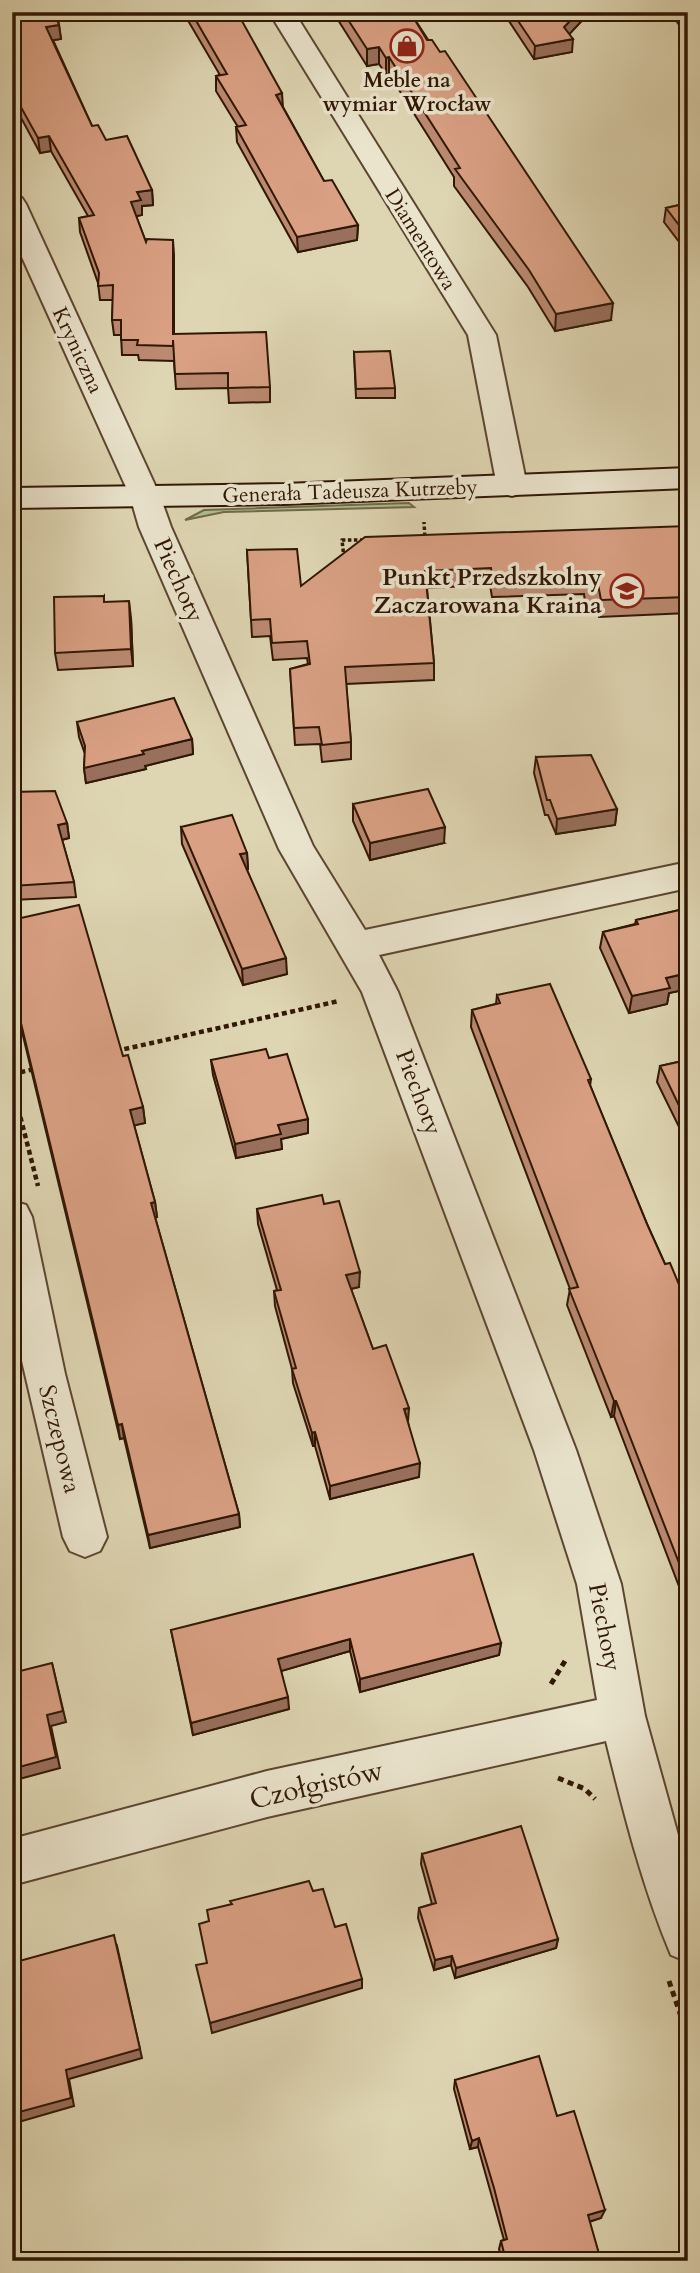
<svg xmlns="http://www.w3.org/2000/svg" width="700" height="2273" viewBox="0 0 700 2273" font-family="Cardo,serif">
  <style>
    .green { fill: #b0be8d; stroke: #706a49; stroke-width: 2 }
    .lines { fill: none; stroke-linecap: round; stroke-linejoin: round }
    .street-casing { stroke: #5c4630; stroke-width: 4 }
    .secondary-casing { stroke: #311705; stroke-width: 4 }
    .path-far2 { stroke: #311705; stroke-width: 3.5; stroke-dasharray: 3.5 2.5; stroke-linecap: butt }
    .path-far1 { stroke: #311705; stroke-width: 4.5; stroke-dasharray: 5 3.5; stroke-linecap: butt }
    .path { stroke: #311705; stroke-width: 5; stroke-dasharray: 6 4.5; stroke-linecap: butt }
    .street { fill: #eae4cd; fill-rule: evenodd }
    .secondary { fill: #eae4cd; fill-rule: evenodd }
    .wall { fill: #bb8a71; stroke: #311705; stroke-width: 2 }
    .shaded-wall { fill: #98705c; stroke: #311705; stroke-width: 2 }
    .building { fill: #d9a083; stroke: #311705; stroke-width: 2 }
    .labels { text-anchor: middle; stroke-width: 7; stroke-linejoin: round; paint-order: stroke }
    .far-poi-label { font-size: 21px; font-weight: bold; fill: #311705; stroke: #eae4cd }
    .far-street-label { font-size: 21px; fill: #311705; stroke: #eae4cd }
    .poi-label { font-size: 24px; font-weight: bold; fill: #311705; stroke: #eae4cd; text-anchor: end }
    .street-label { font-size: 24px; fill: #311705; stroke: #eae4cd }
    .near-street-label { font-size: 28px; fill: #311705; stroke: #eae4cd }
  </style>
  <rect width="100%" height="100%" fill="#ded5b2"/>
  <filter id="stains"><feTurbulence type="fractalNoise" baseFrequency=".00286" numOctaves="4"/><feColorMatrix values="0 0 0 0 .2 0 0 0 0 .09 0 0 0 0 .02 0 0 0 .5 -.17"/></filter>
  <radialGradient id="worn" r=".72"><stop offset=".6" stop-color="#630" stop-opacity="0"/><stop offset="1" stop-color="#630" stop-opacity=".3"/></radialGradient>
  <path class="green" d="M409 503 414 507 224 512 185 520 204 510Z"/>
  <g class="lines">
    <defs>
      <path id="street" d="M269 12H294L496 335 527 486 523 493 512 496 501 493 497 486 468 335Z
        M12 196 22 198 26 204 160 496 171 527 313 846 365 930 688 862V888L379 955 398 992 576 1450 621 1584 645 1716 688 1871V1962L671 1955C642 1886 624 1814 606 1741L267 1817 12 1885V1839L267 1771 597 1700 577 1584 534 1450 362 992 279 849 139 527 130 496 12 235Z
        M12 1201 26 1205 32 1217 65 1374 107 1537 100 1551 85 1557 70 1551 63 1537 12 1318Z"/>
      <path id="secondary" d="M688 468V488L284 504 12 508V488L284 484Z"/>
    </defs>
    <use href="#street" class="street-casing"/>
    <use href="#secondary" class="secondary-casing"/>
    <path class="path-far2" d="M670 12 688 35
      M422 539H425L424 522
      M344 558 342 540H368"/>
    <path class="path-far1" d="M116 1051 339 1001
      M12 1074 35 1069
      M12 1084 38 1186"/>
    <path class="path" d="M551 1684 565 1661
      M558 1778 585 1789 595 1799
      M669 1981 688 2037"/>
    <use href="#street" class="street"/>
    <use href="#secondary" class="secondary"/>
  </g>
  <path class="wall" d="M12 12H57L61 39 53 40 92 126 152 190 153 205 142 206V215L136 216 146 242 174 255V334L270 387V402L229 403 228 388 176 389 174 361 139 360 138 355H122L121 335H114L112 320 113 300H100L98 283 80 232 79 218 88 216 51 151 40 153 12 101Z
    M183 12H237L283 107 324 181 358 225 357 240 298 252 237 142 236 127H238L216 91V76L220 75Z
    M333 12H410L611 320 555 331 528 287 454 186V177L389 74H386L379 64 367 66Z
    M503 12H590L569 34 572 52 534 59Z
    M688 203V251H686L664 222 666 208Z
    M12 295 18 313V351L12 352Z
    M354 352 395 388V398H356Z
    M688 526V613L599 617 597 601 585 602 584 594 492 597 490 585 427 588 434 663V680L346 684 351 742V759L322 762 320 744 295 745 290 669 308 664 307 658 273 660 270 636 252 637 247 550 301 586Z
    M104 596V602L131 618 133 666 58 670 55 653Z
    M77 722 192 739 193 754 145 766 146 769 86 783 84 768 85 754 79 737Z
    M536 757 617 809 615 825 556 834 548 815H545L534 773Z
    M12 793 67 823 69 838 62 840 74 882 76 897 12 900Z
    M353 804 444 843 370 860 353 821Z
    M181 827 247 853 248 869 247 870 287 974 243 985 182 844Z
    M688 908V989L669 993 667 1004 629 1013 600 948 603 932 635 924 636 920Z
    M12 920 123 1056 143 1107 145 1123 134 1125 155 1202 157 1217H155L239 1514 240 1527 150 1548 124 1438 120 1439 12 990V936L15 935Z
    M497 995 591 1079 590 1086 647 1224 665 1264 688 1306V1610L614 1416 611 1417 567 1305 570 1289 471 1027 472 1010 496 1004Z
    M688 1053V1130L681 1131 657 1082 660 1066 682 1061 683 1054Z
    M269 1058 308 1119V1133L281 1139 282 1149 236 1158 213 1075 211 1060Z
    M324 1204 359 1287 351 1289 373 1349 408 1422 419 1477 330 1499 315 1446H313L293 1383 292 1369 275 1306 274 1291 277 1290 258 1224 257 1209Z
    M171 1630 501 1643 499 1655 360 1692 350 1651 281 1671 289 1709 193 1735Z
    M422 1854 558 1939 556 1948 455 1978 451 1965 434 1970 418 1918 419 1908 432 1904 421 1864Z
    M455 2080 557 2116 601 2218 589 2222 601 2261H502L499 2249 501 2241 504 2240 478 2147 470 2149 454 2089Z"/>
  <path class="shaded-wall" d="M579 12H590L564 40V27Z
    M59 25 61 39 48 41 46 27Z
    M573 39 572 52 534 59 535 46Z
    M379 47V64L367 66V49Z
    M389 57V74H386V58Z
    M282 93 283 108 276 95Z
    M49 136 51 151 40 153 38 138Z
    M152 190 153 205 142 206V215L132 217 131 202 137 192Z
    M358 225 357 240 298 252 297 237Z
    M173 240 174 255V349L173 334Z
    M16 295 18 313V351L15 334Z
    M613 303 611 320 555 331 556 314Z
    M129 601 131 618 133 666 131 649Z
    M192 739 193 754 145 766 146 769 86 783 84 768 142 751Z
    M617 809 615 825 556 834 557 819Z
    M67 823 69 838 61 840 58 825Z
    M445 827 444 843 370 860V843Z
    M247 853 248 869 241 871 240 854Z
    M286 958 287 974 243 985 242 969Z
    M688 973V989L669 993 667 1004 629 1013 632 996 666 978Z
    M143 1107 145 1123 132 1126 130 1110Z
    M688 1115V1130L681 1131 684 1116Z
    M308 1119V1133L281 1139 282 1149 236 1158 235 1144 278 1125Z
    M155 1202 157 1217 153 1218 151 1203Z
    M360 1272 359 1287 346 1290V1275Z
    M614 1401H616L614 1416 611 1417Z
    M409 1408 408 1422 404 1409Z
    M122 1424 124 1438 120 1439 118 1425Z
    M315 1432V1446H313L312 1433Z
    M420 1463 419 1477 330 1499V1486Z
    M239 1514 240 1527 150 1548 148 1535Z
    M350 1639V1651L278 1672V1659Z
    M501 1643 499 1655 360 1692V1679Z
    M52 1663 66 1722 51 1726 60 1768 12 1781V1769L47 1715Z
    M288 1697 289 1709 193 1735 191 1723Z
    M558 1939 556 1948 455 1978 456 1968Z
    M117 1946 142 2058 69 2079 74 2106 12 2124V2114Z
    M452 1956 451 1965 434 1970 435 1960Z
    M362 1979V1988L212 2033 210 2023Z
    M479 2138 478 2147 470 2149 472 2141Z
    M605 2210 601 2218 585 2223 588 2215Z"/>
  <path class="building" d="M12 12H54L59 25 46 27 92 126 98 125 106 140 127 136 152 190 137 192 141 200 131 202 146 242 147 239 173 240V334L266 332 270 387 228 388V373L175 374 173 340V346L137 345 138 340H121V320H112L113 285 98 286 99 273 79 218 94 215 49 136 38 138 12 91Z
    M191 12H237L282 93 276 95 324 181 332 180 358 225 297 237 236 127 246 125 216 76 227 74Z
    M343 12H410L427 40H432L440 52 445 51 613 303 556 314 529 270 455 169 460 168 389 57 386 58 379 47 367 49Z
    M512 12H579L564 27 573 39 535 46Z
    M688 203V237L666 208Z
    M12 295H16L15 334H12Z
    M390 351 395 388 356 389 354 352Z
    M688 526V597L601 600 598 584 587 585 586 577 493 580 491 568 425 571 434 663 345 667 351 742 322 745 319 727 294 728 290 669 310 664 307 641 272 643 270 619 251 620 247 550 297 549 301 586 365 537Z
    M104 596V602L129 601 131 649 55 653 54 597Z
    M174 698 192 739 142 751 144 754 84 768 85 746 77 722Z
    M591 755 617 809 557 819 550 800H547L536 757Z
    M428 789 445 827 370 843 353 804Z
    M55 791 67 823 58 825 74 882 12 886V792Z
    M232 815 247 853 240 854 286 958 242 969 181 827Z
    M79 905 123 1056 128 1055 143 1107 130 1110 155 1202 151 1203 239 1514 148 1535 122 1424 118 1425 12 986V936L16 935 12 920Z
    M688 908V973L666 978 670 988 632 996 603 932 638 924 636 920Z
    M550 984 591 1079 588 1080 647 1224 665 1264 670 1263 688 1306V1586L616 1401H614L569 1289 578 1287 472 1010 500 1003 497 995Z
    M266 1049 269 1058 287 1054 308 1119 278 1125 281 1134 235 1144 211 1060Z
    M688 1053V1115L684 1116 660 1066 687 1060 683 1054Z
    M322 1195 324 1204 339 1201 360 1272 346 1275 373 1349 386 1345 409 1408 404 1409 420 1463 330 1486 315 1432 312 1433 292 1369 296 1368 274 1291 281 1290 257 1209Z
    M473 1554 501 1643 360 1679 350 1639 278 1659 288 1697 191 1723 171 1630Z
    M52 1663 63 1711 47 1715 56 1757 12 1769V1673Z
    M521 1826 558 1939 456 1968 452 1956 435 1960 419 1908 436 1903 422 1854Z
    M309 1881 313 1891 323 1889 335 1927 346 1924 362 1979 210 2023 196 1965 207 1963 199 1924 209 1921 207 1910 232 1904 230 1901Z
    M114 1935 140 2049 66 2070 71 2098 12 2114V1963Z
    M539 2056 557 2116 574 2111 605 2210 588 2215 601 2261H506L501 2241 507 2239 494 2188 479 2138 472 2141 455 2080Z"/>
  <defs>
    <symbol id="shop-ring" viewBox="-11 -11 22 22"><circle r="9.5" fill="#eae4cd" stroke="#8f2418" stroke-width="1.5"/><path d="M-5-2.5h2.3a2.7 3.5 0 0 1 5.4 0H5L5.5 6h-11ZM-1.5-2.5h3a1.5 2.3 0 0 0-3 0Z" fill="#8f2418"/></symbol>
    <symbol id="school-ring" viewBox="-11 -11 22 22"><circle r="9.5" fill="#eae4cd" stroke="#8f2418" stroke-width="1.5"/><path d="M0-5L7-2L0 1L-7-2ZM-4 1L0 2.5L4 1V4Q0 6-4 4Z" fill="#8f2418"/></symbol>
  </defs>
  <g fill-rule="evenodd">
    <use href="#shop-ring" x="388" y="27" width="38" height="38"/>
    <use href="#school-ring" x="608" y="572" width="38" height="38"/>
  </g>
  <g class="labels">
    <g class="far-poi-label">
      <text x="407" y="87">Meble na<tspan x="407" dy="24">wymiar Wrocław</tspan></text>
    </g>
    <g class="far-street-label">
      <text transform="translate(421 239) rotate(58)" y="7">Diamentowa</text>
      <text transform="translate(78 350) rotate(65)" y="7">Kryniczna</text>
      <text transform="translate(350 491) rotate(-2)" y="7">Generała Tadeusza Kutrzeby</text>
    </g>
    <g class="poi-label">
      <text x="602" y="585">Punkt Przedszkolny<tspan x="602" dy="28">Zaczarowana Kraina</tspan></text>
    </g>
    <g class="street-label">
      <text transform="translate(179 580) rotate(66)" y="8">Piechoty</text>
      <text transform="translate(419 1092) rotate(69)" y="8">Piechoty</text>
      <text transform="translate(60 1439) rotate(76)" y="8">Szczepowa</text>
      <text transform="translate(605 1627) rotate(79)" y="8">Piechoty</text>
    </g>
    <g class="near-street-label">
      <text transform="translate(316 1784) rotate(-13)" y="10">Czołgistów</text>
    </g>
  </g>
  <rect width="700" height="2273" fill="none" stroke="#ded5b2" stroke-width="42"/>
  <rect x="14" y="14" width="672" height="2245" fill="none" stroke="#311705" stroke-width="3.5"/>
  <rect x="21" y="21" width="658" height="2231" fill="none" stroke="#311705" stroke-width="2"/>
  <rect width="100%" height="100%" filter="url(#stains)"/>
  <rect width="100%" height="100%" fill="url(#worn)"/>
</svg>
